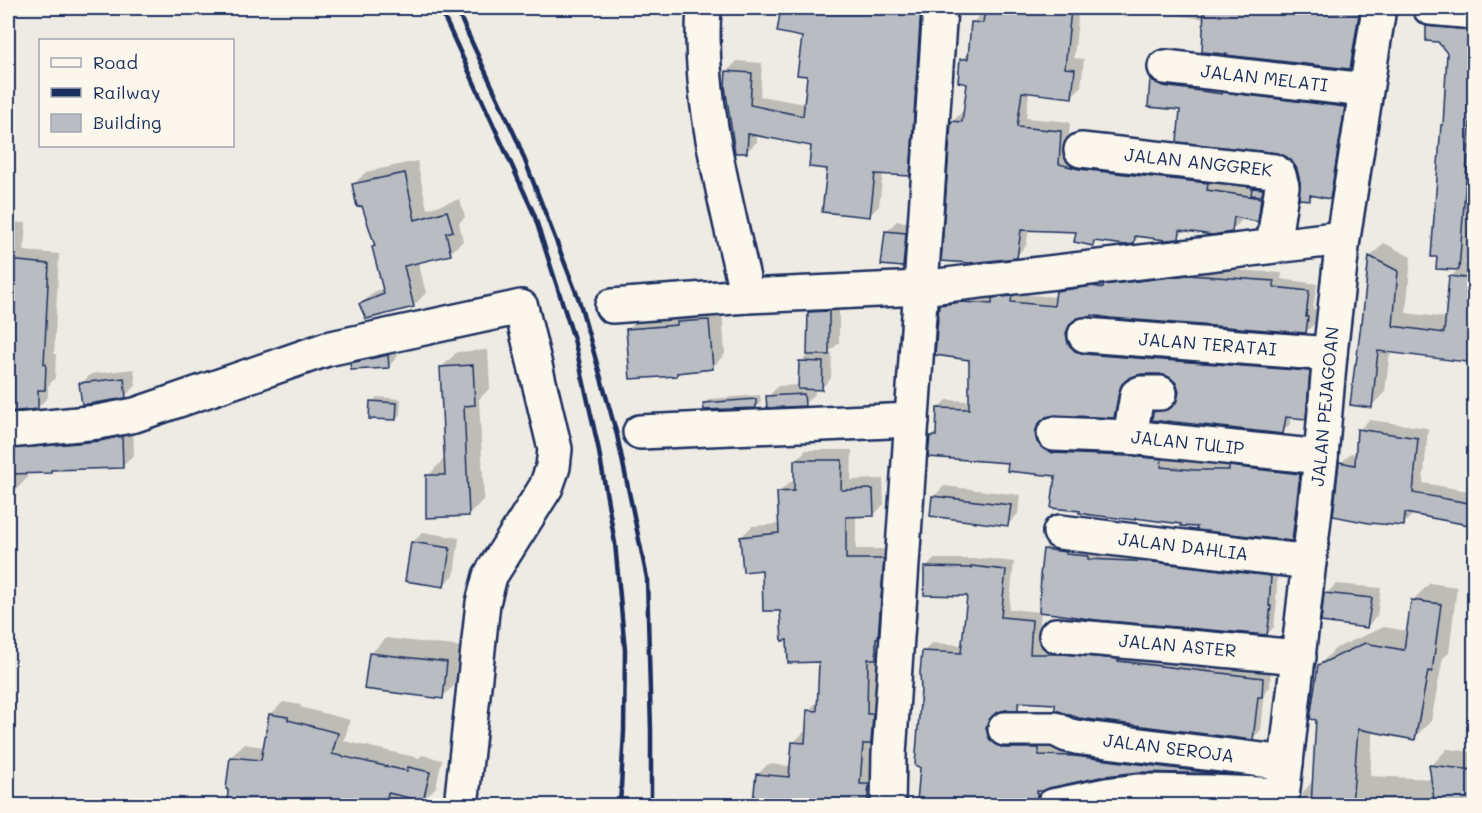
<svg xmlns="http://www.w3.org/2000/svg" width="1482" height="813" viewBox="0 0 1482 813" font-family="Mali,sans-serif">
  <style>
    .shadow { fill: #0003 }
    .building { fill: #b9bcc3; stroke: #1b2f5e; stroke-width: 1.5 }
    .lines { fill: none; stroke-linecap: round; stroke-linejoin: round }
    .minor-casing { stroke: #1b2f5e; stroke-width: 38 }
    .minor { stroke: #fbf7ec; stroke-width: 33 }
    .rail { stroke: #1b2f5e; stroke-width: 4.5 }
    .labels { text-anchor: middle; stroke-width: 6; stroke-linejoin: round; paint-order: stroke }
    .street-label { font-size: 18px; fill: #1b2f5e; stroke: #fbf7ec }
  </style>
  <rect width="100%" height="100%" fill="#eeebe4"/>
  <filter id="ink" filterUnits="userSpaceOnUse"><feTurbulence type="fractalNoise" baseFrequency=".0167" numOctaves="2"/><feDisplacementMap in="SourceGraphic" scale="12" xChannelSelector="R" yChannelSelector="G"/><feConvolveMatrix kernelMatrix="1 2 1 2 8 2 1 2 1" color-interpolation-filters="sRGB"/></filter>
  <g filter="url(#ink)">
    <path class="shadow" d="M782 8H931L919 165 909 175 883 173 879 206 869 216 829 167 813 145 757 134V142L746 152 727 71 737 61 762 63 760 96 805 104 808 75 803 35 779 31Z
      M987 8H1079L1074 58 1084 59 1081 87 1071 97 1029 92 1026 118 1070 122 1068 154 1255 187 1258 183 1267 184V211L1257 220 1242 217 1241 221 1231 231 1186 229 1178 237 1141 235 1134 242 1097 240 1093 245 1078 230 1029 229 1026 246 1016 256 953 121 962 112H965L969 82 962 59 970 51 973 22 983 13H986Z
      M1175 8H1368L1360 58 1350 68 1205 19 1174 15Z
      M1437 17 1474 21V168L1468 259 1464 263 1474 264V361L1390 351 1385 392 1371 406 1358 363 1370 257 1384 243 1411 257 1406 313 1447 318 1451 277 1458 269 1444 124 1448 52 1428 27Z
      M1159 71 1352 99 1338 189 1330 198 1313 194 1309 198 1302 181 1298 169 1292 160 1286 155 1182 109 1150 105 1151 79Z
      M417 161 427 209 460 199 465 217 459 223 463 241 450 253 418 261 426 293 414 305 366 317 361 304 374 292 384 288 374 247 376 245 363 204 353 185 366 172Z
      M897 221 915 223 913 256 903 266 886 232Z
      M9 222 26 223 24 251 59 254 54 354H56L55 378 48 386V397L37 408 8 411Z
      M1198 268 1282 273 1281 279 1317 284 1313 309H1316L1314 324 1306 332 1092 314 1076 318 1074 324 1317 363 1313 409 1305 417 1292 416 1290 424 1282 433 1155 412 1163 404H1170L1178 402 1180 394 1177 382 1170 375 1160 373H1141L1128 377 1126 382 1122 408 1114 416 1054 414 1045 416 1043 423 1170 451 1169 459 1185 460V462H1235L1308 466 1300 531 1292 540 1182 523 1136 517 1135 519 1057 474 1010 461 931 437 938 430V408L947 400 971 401V359L940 305 948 297 971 294 997 296 1002 291 1019 289V294L1057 297 1058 292 1066 283Z
      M839 301V343L829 352 832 353 831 378 821 389 814 388 815 394 804 404 768 397 778 386 800 385 801 362 809 354V313L820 302Z
      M722 307 725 354 712 368 680 371 676 374 628 330 641 316Z
      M398 346V356L388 367 352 364 362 353Z
      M488 350 490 388 479 399 484 499 469 514 428 476 443 460H446L442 367 457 352Z
      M134 369 136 386 125 396 81 384 91 374Z
      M760 395 761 402 756 407 705 404 709 399Z
      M377 397 401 399 400 414 396 419 372 402Z
      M1369 420 1428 428 1423 483 1474 492V524L1414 513 1403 525 1341 463 1351 453 1357 454 1359 430Z
      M133 426 134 455 122 467 53 469 50 471 27 472V478L16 490 8 489V433Z
      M806 450H852L851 480 883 479 884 504 874 515 856 516V549H894L887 647 878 655 877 704 881 732 872 741 870 773 879 774 877 806H778L779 802 757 775 768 764 791 766 793 743 804 732H807L808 711 819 700 820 660 788 639 782 609 764 569 741 537 752 526 780 524 779 492 790 482H795V461Z
      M944 486 1020 495 1018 514 1008 524 933 497Z
      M423 532 459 538 454 575 443 585 412 543Z
      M1051 542 1278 570 1276 599 1277 600 1274 627 1267 634 1041 611 1038 646 1073 647 1271 669 1270 687 1265 691 1261 730 1253 738 1057 702 1025 700 1017 709 997 711 994 719 1047 740V747L1084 748 1226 765 1219 772 1140 771 1103 775 1048 786 1043 791V800L1045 806H949V804L921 765 924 651 932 643 963 645 969 594 926 568 934 559H980L981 558 1014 562 1009 609 1040 612 1044 549Z
      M1430 583 1457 587 1449 653 1443 658 1431 721 1414 738 1373 730 1370 776 1433 779 1431 766 1447 749 1474 752V806H1301L1303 792 1314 780 1319 665 1336 648 1384 627 1408 631 1413 600Z
      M1336 584 1381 588 1377 616 1367 627 1326 594Z
      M386 638 462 647 458 682 442 697 371 653Z
      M283 702 301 705 300 707 350 720 344 741 419 758 422 755 442 760 436 787 423 800 397 794 396 798 388 806H228L231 757 244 744 265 747 270 715Z"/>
    <path class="building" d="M781 8H921L910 176 875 174 870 217 822 212 827 169 809 167 811 146 748 134 747 153H735L725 86 726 71 752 73 750 105 803 116 807 76 797 75 802 37 777 32Z
      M985 8H1049L1071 10 1065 68 1075 69 1072 98 1022 92 1017 127 1061 131 1059 164 1079 169 1208 183 1207 190 1261 198 1258 222 1234 217 1232 232 1212 235 1180 230 1179 239 1166 240 1135 236 1134 244 1125 245 1094 241 1093 246 1074 242 1076 232 1021 230 1017 258 970 263 941 261 951 121 962 122 967 84 958 82 960 59H968L971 22 983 23Z
      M1204 8H1360L1350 69 1225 55 1226 54 1202 52Z
      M1426 26 1474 30 1470 124 1459 270 1436 269 1437 257H1431L1441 125H1443L1447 53 1438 42 1426 41Z
      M1150 79 1154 82 1163 86 1222 94V92L1345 107 1330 199 1310 195V200L1299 199 1300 182 1297 169 1291 160 1285 156 1277 153 1177 142 1180 110 1148 107Z
      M405 173 415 220 447 211 453 231 446 233 451 255 404 266 414 307 366 319 359 304 384 294 372 247 375 246 362 206 357 207 352 184Z
      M1252 188 1263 189 1262 196 1251 195Z
      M885 231 906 233 903 267 881 265Z
      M1369 256 1398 271 1393 326 1444 333 1449 276 1474 279V363L1378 351 1372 408 1350 405 1355 364H1356L1361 323H1362Z
      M8 260 49 264 44 364H46L45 390H38V409L8 412Z
      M1188 275 1274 281V287L1309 291 1306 317H1308L1306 333 1110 318 1092 315 1091 317 1077 318 1070 324 1066 333 1068 344 1075 351 1084 354 1310 371 1306 419 1286 417 1283 434 1167 421V422L1152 420 1153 412 1169 409 1176 403 1179 392 1176 383 1169 377 1160 374H1141L1129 378 1122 384 1119 392 1114 418 1055 415 1046 417 1038 425 1035 433 1037 442 1044 449 1053 453 1129 456 1162 459 1161 467 1195 470H1229V466L1300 474 1292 541 1196 530 1197 527 1181 526V524L1135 518V520L1091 515 1079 513 1080 511 1051 508 1055 476 1007 471 1008 463 928 457 930 436H936L937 408 969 409V360L935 355 939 305 962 302 992 304V298L1012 296 1011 302 1054 306 1056 291 1093 286 1103 288V285Z
      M829 311V355H807L808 312Z
      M709 320 713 369 677 373V376L630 379 626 329 677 325V322Z
      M388 355 389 368 351 370 350 363Z
      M799 361 823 362 822 390 798 389Z
      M473 365 475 405 464 406 469 516 426 518V475H445L440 367Z
      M124 378 126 398 82 405 79 383Z
      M804 394 805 406 767 408 766 396Z
      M756 399V408L704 410 703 403Z
      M370 401 397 403 396 420 369 419Z
      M1357 429 1418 438 1413 493 1474 504V526L1405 513 1404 526 1369 523 1333 516 1339 462 1355 465Z
      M122 436 123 468 51 470V473L8 474V449L100 441Z
      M794 460H842L841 490 873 489 874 516 846 517V559H884L878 638H876V659H868L867 714H873L871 744H863L860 784H869L867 806H801L753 801 756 774 789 777 792 742 805 743 807 710 817 711 819 662 788 663 787 640 782 641 780 611H763L762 570 743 572 740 537 779 533 777 492 794 491Z
      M932 496 1011 505 1008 526 930 516Z
      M411 542 450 548 444 587 405 581Z
      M1043 549 1066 552V554L1088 556V559L1153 562 1271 576 1269 606H1271L1267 635 1096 620 1056 614 1039 612 1041 576H1040Z
      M971 566 1006 570 1001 617 1032 620 1030 654H1063L1118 659V661L1263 678 1262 697H1258L1253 740 1079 718 1055 710V704L1018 702V710H1005L996 713 989 720 986 728 989 738 996 745 1005 748H1039V755L1074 756 1220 774 1140 772 1105 776 1049 788 1043 791H1037V797L1035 801 994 804 955 803 954 806 917 802 920 767 915 766 921 690 920 673 922 651 961 653 967 596 924 595V567L971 568Z
      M1324 593 1372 598 1367 628 1321 622Z
      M1411 600 1441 604 1432 672 1428 671 1415 740 1358 729 1352 806H1311L1316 720 1310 719 1318 665 1365 643 1404 650Z
      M369 653 447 662 443 699 364 689Z
      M269 714 288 717V720L338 733 332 754 407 771 408 767 430 772 423 801 388 793 385 806H352L320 799 318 806H227L228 790 226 789 230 757 261 760Z
      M1429 765 1474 770V806H1435Z"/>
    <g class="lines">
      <defs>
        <g id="minor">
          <path d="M704 8C697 102 727 204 747 296"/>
          <path d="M1430 8 1474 12"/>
          <path id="s1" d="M1165 67 1365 90"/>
          <path id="s2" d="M1081 150 1274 171 1279 175 1282 186 1273 246"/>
          <path d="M612 306 747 296 921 288 1343 238"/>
          <path id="s3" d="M1085 335 1330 354"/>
          <path d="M8 431 98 422 135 415 327 349 521 307 555 449 553 467 546 487 490 576 483 603 461 806"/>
          <path d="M640 432 912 420"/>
          <path id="s4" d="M1054 434 1130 437 1321 457"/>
          <path d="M1130 437 1137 395 1141 393H1160"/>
          <path id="s5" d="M1060 532 1309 562"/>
          <path id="s6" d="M1056 635 1299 657"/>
          <path id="s7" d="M1005 729H1055L1067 735 1076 737 1286 763"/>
          <path d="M888 806 889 754 940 8"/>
          <path d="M1053 806 1107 795 1140 791 1208 792 1282 795"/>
          <path id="s8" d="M1281 806 1321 457 1330 354 1343 238 1379 8"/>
        </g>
      </defs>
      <use href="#minor" class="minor-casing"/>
      <use href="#minor" class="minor"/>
      <path class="rail" d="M440 8 534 214 574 339 598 446 615 543 625 650 624 731 620 806
        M456 8 517 140 579 300 617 435 647 578 651 731V806"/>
    </g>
  </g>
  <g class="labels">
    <g class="street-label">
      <text dy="6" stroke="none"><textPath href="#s1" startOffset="100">JALAN MELATI</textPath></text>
      <text dy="6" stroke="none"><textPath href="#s2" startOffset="118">JALAN ANGGREK</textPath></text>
      <text dy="6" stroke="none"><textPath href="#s3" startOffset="123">JALAN TERATAI</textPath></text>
      <text dy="6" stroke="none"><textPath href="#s8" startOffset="402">JALAN PEJAGOAN</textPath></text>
      <text dy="6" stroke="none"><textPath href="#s4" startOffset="134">JALAN TULIP</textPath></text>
      <text dy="6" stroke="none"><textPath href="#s5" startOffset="124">JALAN DAHLIA</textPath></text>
      <text dy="6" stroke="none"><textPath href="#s6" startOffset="122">JALAN ASTER</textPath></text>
      <text dy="6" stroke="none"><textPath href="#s7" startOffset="166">JALAN SEROJA</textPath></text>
    </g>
  </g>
  <rect width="1482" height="813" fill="none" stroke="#fbf7ec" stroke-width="30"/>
  <rect x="15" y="15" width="1452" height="783" fill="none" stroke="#1b2f5e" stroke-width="2" filter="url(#ink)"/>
  <rect x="39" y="39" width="195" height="108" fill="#fbf7ec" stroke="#a1a7b3" stroke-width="1.5"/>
  <rect x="51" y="58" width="30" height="9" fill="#fbf7ec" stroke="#a1a7b3" stroke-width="1.5"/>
  <text x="93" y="69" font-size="18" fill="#1b2f5e">Road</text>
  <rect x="51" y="88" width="30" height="9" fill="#1b2f5e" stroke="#a1a7b3" stroke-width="1.5"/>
  <text x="93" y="99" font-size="18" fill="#1b2f5e">Railway</text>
  <rect x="51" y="114" width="30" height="18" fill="#b9bcc3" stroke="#a1a7b3" stroke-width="1.5"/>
  <text x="93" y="129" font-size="18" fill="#1b2f5e">Building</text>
</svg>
